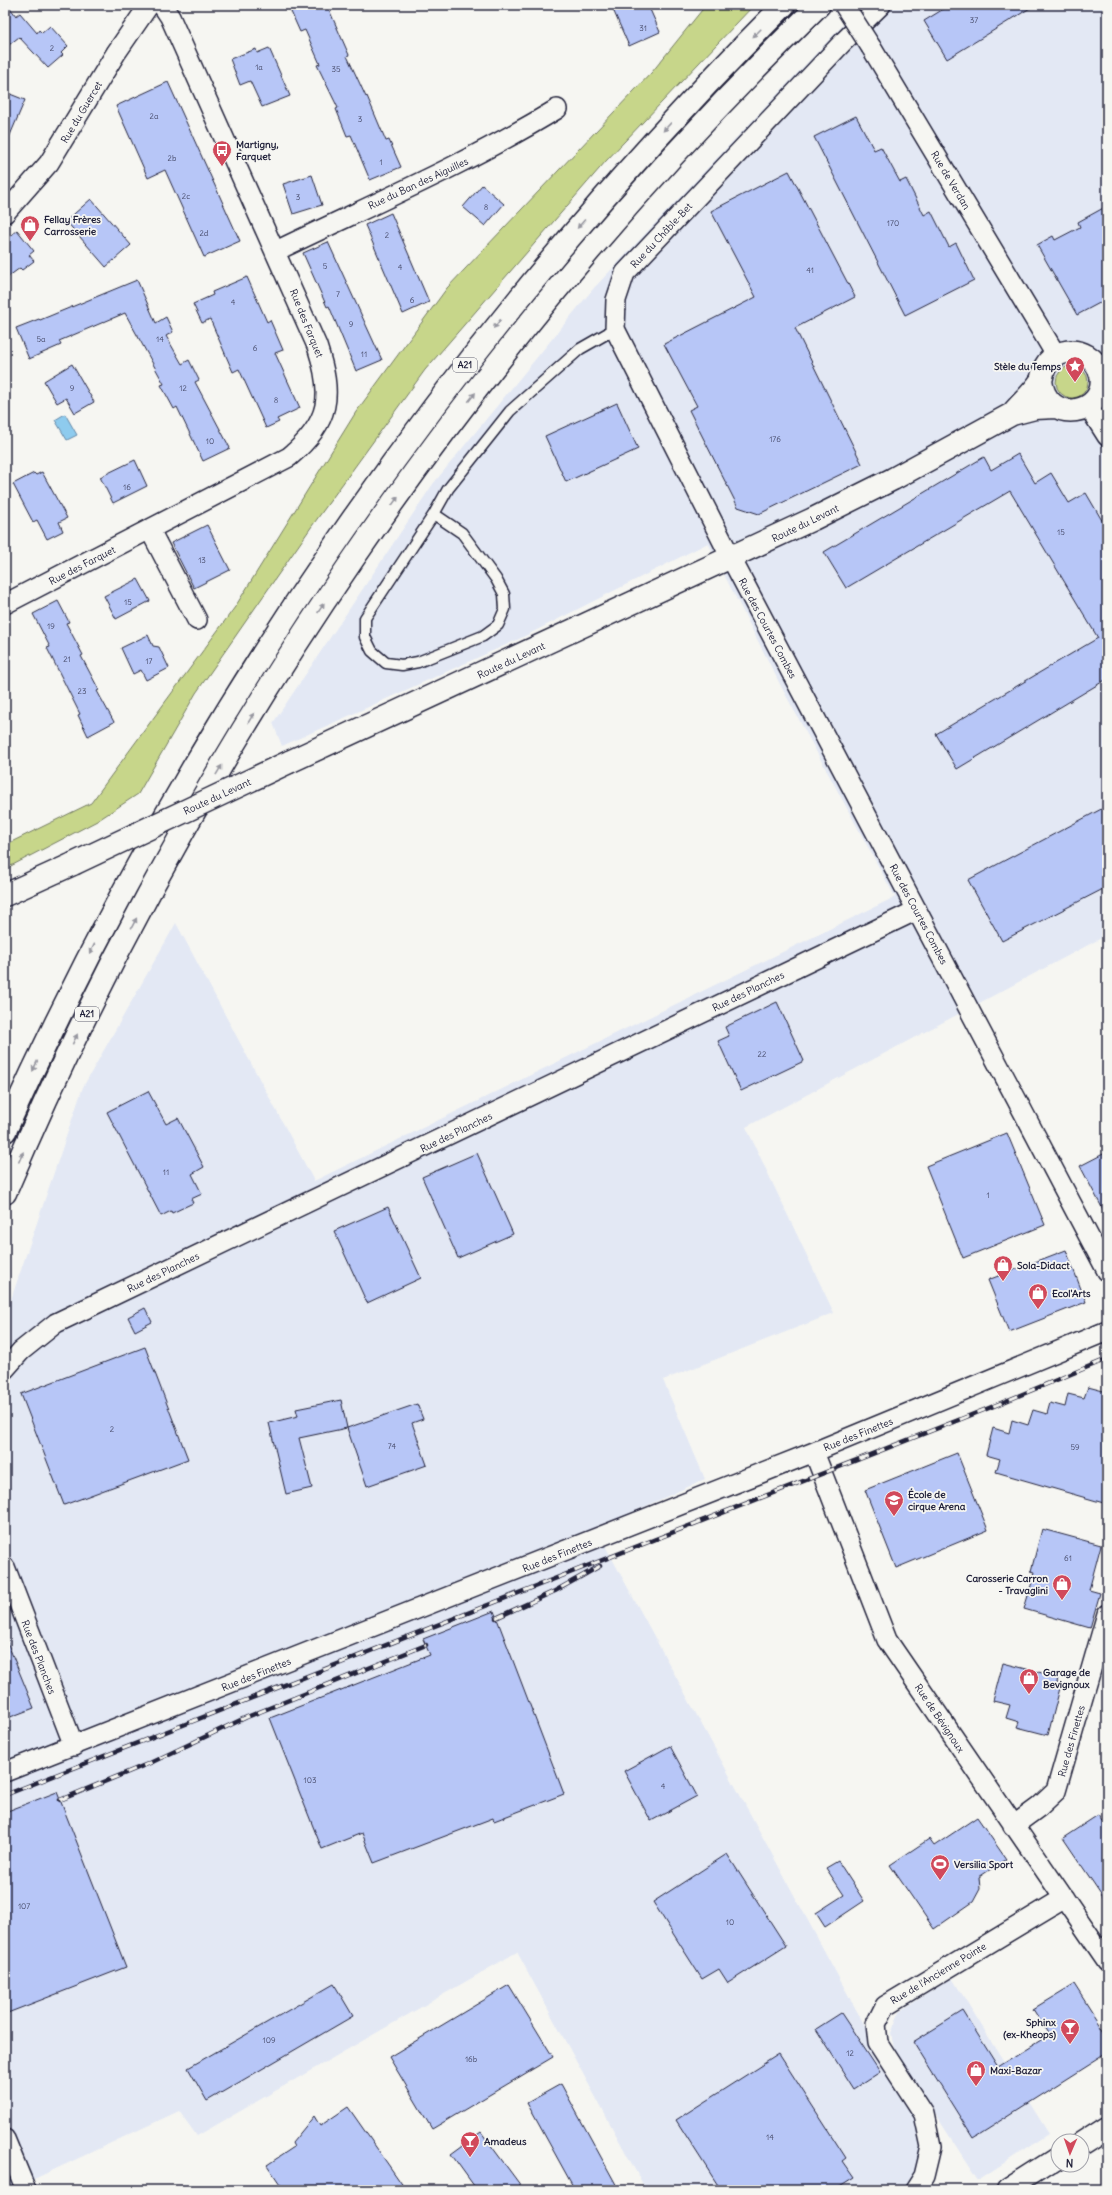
<svg xmlns="http://www.w3.org/2000/svg" width="1112" height="2195" viewBox="0 0 1112 2195" font-family="Delius,sans-serif">
  <style>
    .built { fill: #e3e8f4 }
    .green { fill: #c7d68a; stroke: #747c62 }
    .water { fill: #8ecbee; stroke: #6387a6 }
    .building { fill: #b7c6f7; stroke: #22223b }
    .lines { fill: none; stroke-linecap: round; stroke-linejoin: round }
    .service-casing { stroke: #22223b; stroke-width: 13 }
    .minor-casing { stroke: #22223b; stroke-width: 22 }
    .tertiary-casing { stroke: #22223b; stroke-width: 25 }
    .primary-casing { stroke: #22223b; stroke-width: 25 }
    .motorway-casing { stroke: #22223b; stroke-width: 25 }
    .service { stroke: #f6f6f2; stroke-width: 10 }
    .minor { stroke: #f6f6f2; stroke-width: 19 }
    .tertiary { stroke: #f6f6f2; stroke-width: 22 }
    .primary { stroke: #f6f6f2; stroke-width: 22 }
    .motorway { stroke: #f6f6f2; stroke-width: 22 }
    .rail-casing { stroke: #22223b; stroke-width: 4.5 }
    .rail { stroke: #f6f6f2; stroke-width: 3; stroke-dasharray: 9; stroke-linecap: butt }
    .minor-bridge-casing { stroke: #22223b; stroke-width: 22; stroke-linecap: butt }
    .tertiary-bridge-casing { stroke: #22223b; stroke-width: 25; stroke-linecap: butt }
    .minor-bridge { stroke: #f6f6f2; stroke-width: 19 }
    .tertiary-bridge { stroke: #f6f6f2; stroke-width: 22 }
    .oneway { fill: #9797a0 }
    .labels { text-anchor: middle; stroke-width: 3.5; stroke-linejoin: round; paint-order: stroke }
    .number-label { font-size: 8px; fill: #474b6a }
    .shield { fill: #f6f6f2; stroke: #626272; stroke-width: 1 }
    .shield-label { font-size: 9px; font-weight: bold; fill: #22223b }
    .street-label { font-size: 10px; fill: #22223b; stroke: #f6f6f2 }
    .poi-label { font-size: 10px; font-weight: bold; fill: #22223b; stroke: #f6f6f2; text-anchor: start }
  </style>
  <rect width="100%" height="100%" fill="#f6f6f2"/>
  <filter id="ink" filterUnits="userSpaceOnUse"><feTurbulence type="fractalNoise" baseFrequency=".025" numOctaves="2"/><feDisplacementMap in="SourceGraphic" scale="8" xChannelSelector="R" yChannelSelector="G"/><feConvolveMatrix kernelMatrix="1 2 1 2 8 2 1 2 1" color-interpolation-filters="sRGB"/></filter>
  <g filter="url(#ink)">
    <path class="built" d="M862 5H1107V935L746 1127 834 1313 663 1380 705 1479 596 1529 911 2111 919 2130 921 2159 908 2190H646L517 1952 197 2136 179 2111 15 2188V2190H5V1317L83 1087 176 923 314 1181 895 897 782 688 708 543 519 639 282 746 273 723 433 484 593 289Z
      M952 1978 1049 2134 978 2180 895 2052 891 2033 900 2011Z"/>
    <path class="green" d="M706 5H754L606 161 425 370 312 526 196 693 138 794 97 821 5 869V845L91 803 235 607 356 412 447 288 652 72Z
      M1056 382a16 16 0 1 1 32 0a16 16 0 1 1-32 0Z"/>
    <path class="water" d="M65 414 77 435 67 440 55 420Z"/>
    <path class="building" d="M5 5H8L16 16 20 13 37 33 39 30 42 33 50 26 68 46 61 53 63 55 48 68 19 37 5 48Z
      M288 5H327L349 55 347 56 366 97 367 96 386 141 389 140 401 167 370 180 351 135 347 136 336 109 338 108 317 65 320 64 305 30 300 32Z
      M611 5H648L660 32 629 46Z
      M950 5H1035L947 59 924 21Z
      M269 48 290 96 262 107 250 81 240 85 230 59 256 49 257 53Z
      M168 82 240 241 204 257 165 170 148 178 116 106Z
      M5 92 25 100 5 147Z
      M856 116 874 150 881 147 900 182 906 179 924 215 931 211 949 247 956 243 974 280 905 315 814 137Z
      M789 171 855 297 795 328 862 464 759 514 738 507 689 410 697 406 664 344 756 297 711 211Z
      M312 175 322 205 293 214 283 184Z
      M482 185 504 204 485 226 463 207Z
      M91 199 131 245 106 267 66 221Z
      M1107 206V299L1077 315 1037 245 1053 236 1055 240 1080 227 1078 222Z
      M391 213 429 302 403 314 365 225Z
      M17 230 34 251 29 255 34 261 22 270 20 268 5 279V240Z
      M328 242 382 360 356 371 329 306 327 307 303 253Z
      M247 277 267 322 270 320 283 350 275 353 300 408 277 419 279 422 266 428 239 369 233 372 210 319 202 323 193 304 213 295 212 292Z
      M137 280 156 323 166 317 173 332 166 336 182 364 189 360 199 380 195 382 230 448 203 461 177 407 174 409 161 385 164 384 125 313 59 341 61 345 29 359 16 328 39 319 40 320Z
      M72 364 94 402 75 413 66 398 57 403 44 381Z
      M617 403 638 449 566 482 545 436Z
      M1018 454 1035 483 1051 473 1069 503 1086 493 1107 529V679L957 769 936 734 1098 638 1010 491 846 588 824 552 984 457 991 470Z
      M135 460 147 486 113 503 100 477Z
      M42 472 67 518 59 522 63 531 47 539 37 520 33 522 13 484 34 473 36 475Z
      M207 525 230 570 194 588 171 543Z
      M138 579 150 601 116 619 104 596Z
      M58 601 69 622 66 623 83 655 81 656 99 690 97 691 114 722 88 736 78 715 80 714 47 648 50 647 33 614Z
      M148 635 153 646 159 647 169 668 146 680 141 670 133 674 121 648Z
      M1107 806V887L1002 941 968 880Z
      M777 1002 804 1061 741 1091 718 1041 729 1036 725 1027Z
      M148 1091 166 1124 178 1118 204 1167 192 1174 202 1194 191 1199 193 1203 172 1213 171 1211 161 1216 107 1112Z
      M1007 1133 1045 1225 963 1258 926 1166Z
      M1107 1152V1217L1080 1166Z
      M477 1153 513 1234 458 1258 422 1177Z
      M388 1207 421 1278 367 1303 334 1231Z
      M1066 1250 1086 1302 1009 1332 988 1280Z
      M145 1308 152 1322 135 1331 128 1317Z
      M145 1347 188 1459 64 1505 21 1394Z
      M1088 1387 1107 1392V1504L996 1472 1000 1459 986 1455 993 1428 1009 1433 1012 1420 1028 1425 1033 1410 1047 1414 1050 1403 1065 1407 1068 1394 1084 1398Z
      M341 1400 347 1428 299 1438 312 1488 286 1494 269 1423 298 1416 296 1409Z
      M417 1404 423 1419 412 1423 427 1465 367 1486 347 1428Z
      M957 1453 988 1530 896 1568 865 1490Z
      M1042 1529 1101 1545 1089 1590 1100 1593 1090 1628 1024 1609 1035 1572 1031 1571Z
      M494 1611 564 1794 494 1821 493 1818 374 1863 362 1833 322 1849 270 1718 430 1655 423 1639Z
      M5 1637 34 1708 5 1719Z
      M1003 1663 1058 1677 1057 1683 1061 1684 1048 1735 1017 1727 1019 1722 1006 1718 1010 1705 993 1701Z
      M670 1746 697 1796 651 1821 624 1771Z
      M57 1792 126 1967 5 2014V1812Z
      M1098 1815 1107 1829V1903L1063 1838Z
      M977 1817 1006 1859 979 1877 980 1889 973 1902 934 1929 890 1865 929 1839 934 1846Z
      M727 1854 786 1946 728 1983 719 1969 702 1979 653 1902Z
      M838 1861 864 1901 825 1927 816 1913 844 1895 826 1868Z
      M334 1984 353 2016 207 2101 188 2068Z
      M1074 1984 1107 2036V2053L973 2138 913 2042 963 2011 998 2067 1049 2035 1033 2009Z
      M509 1985 553 2057 432 2129 389 2057Z
      M841 2013 880 2072 854 2089 816 2029Z
      M779 2054 846 2158 842 2161 854 2178 835 2190H721L676 2120Z
      M561 2084 619 2190H575L527 2103Z
      M348 2107 406 2190H284L267 2165 294 2147 292 2143 314 2116 320 2126Z
      M481 2132 524 2190H477L451 2154Z"/>
    <g class="lines">
      <defs>
        <path id="service" d="M434 514 462 533 496 579 504 594 505 609 498 625 483 636 418 662 402 665 386 663 372 651 365 637V618L434 514 448 489 510 411 580 349 615 329"/>
        <path id="minor" d="M881 5 844 41 625 273 616 300 615 329 731 558 1107 1271
          M871 47 1056 355
          M5 213 49 163 116 53 149 5
          M276 251C371 205 467 164 557 109
          M1088 406 1107 436
          M150 530 197 620
          M5 604 289 457C331 422 333 395 317 346L170 17 162 5
          M5 1369 21 1351 56 1323 917 910
          M814 1452 887 1640 1107 1961
          M5 1567 74 1746
          M5 1772 814 1452 1107 1331
          M1013 1826 1039 1807 1056 1791 1107 1614
          M5 2139 26 2190
          M915 2190 924 2176 931 2147 924 2114 878 2043 876 2024 885 2006 1064 1898"/>
        <path id="tertiary" d="M1012 414C1021 403 1033 393 1040 382 1043 378 1042 372 1045 367 1053 352 1072 347 1087 356 1094 360 1099 367 1101 375 1109 415 1045 427 1041 380
          M289 762 813 519 893 479 1012 414 1035 408 1056 407
          M5 895 73 864"/>
        <path id="primary" d="M1082 2143 1107 2127
          M1008 2190 1058 2158"/>
        <path id="motorway" d="M5 1131C194 711 458 331 784 5
          M5 1193C193 749 475 341 819 5"/>
      </defs>
      <use href="#service" class="service-casing"/>
      <use href="#minor" class="minor-casing"/>
      <use href="#tertiary" class="tertiary-casing"/>
      <use href="#primary" class="primary-casing"/>
      <use href="#motorway" class="motorway-casing"/>
      <use href="#service" class="service"/>
      <use href="#minor" class="minor"/>
      <use href="#tertiary" class="tertiary"/>
      <use href="#primary" class="primary"/>
      <use href="#motorway" class="motorway"/>
      <defs>
        <path id="rail" d="M496 1618 555 1591 600 1566
          M5 1795 989 1408 1107 1359
          M60 1800 150 1763 247 1717 426 1645"/>
      </defs>
      <use href="#rail" class="rail-casing"/>
      <use href="#rail" class="rail"/>
      <defs>
        <path id="minor-bridge" d="M844 5 871 47"/>
        <path id="tertiary-bridge" d="M73 864 289 762"/>
      </defs>
      <use href="#minor-bridge" class="minor-bridge-casing"/>
      <use href="#tertiary-bridge" class="tertiary-bridge-casing"/>
      <use href="#minor-bridge" class="minor-bridge"/>
      <use href="#tertiary-bridge" class="tertiary-bridge"/>
    </g>
    <defs><path id="oneway-solid" d="M-6-.8H1V-3.2L6.5 0L1 3.2V.8H-6Z"/></defs>
    <g class="oneway">
      <use href="#oneway-solid" transform="translate(757 33) rotate(135)"/>
      <use href="#oneway-solid" transform="translate(667 127) rotate(133)"/>
      <use href="#oneway-solid" transform="translate(581 224) rotate(131)"/>
      <use href="#oneway-solid" transform="translate(497 324) rotate(128)"/>
      <use href="#oneway-solid" transform="translate(472 397) rotate(-52)"/>
      <use href="#oneway-solid" transform="translate(395 501) rotate(-55)"/>
      <use href="#oneway-solid" transform="translate(321 608) rotate(-56)"/>
      <use href="#oneway-solid" transform="translate(251 718) rotate(-59)"/>
      <use href="#oneway-solid" transform="translate(219 770) rotate(-59)"/>
      <use href="#oneway-solid" transform="translate(134 923) rotate(-62)"/>
      <use href="#oneway-solid" transform="translate(92 949) rotate(117)"/>
      <use href="#oneway-solid" transform="translate(75 1039) rotate(-64)"/>
      <use href="#oneway-solid" transform="translate(35 1066) rotate(115)"/>
      <use href="#oneway-solid" transform="translate(21 1157) rotate(-66)"/>
    </g>
  </g>
  <defs>
    <symbol id="bus-pin" viewBox="-11 -11 22 30"><path d="M0 17L-7.5 6A9.5 9.5 0 1 1 7.5 6Z" fill="#d1495b" stroke="#f6f6f2"/><path d="M-5-6H5V4H4V6H2V4H-2V6H-4V4H-5ZM-3.5-4V0h7V-4ZM-3.5 1.2v1.5H-2V1.2ZM2 1.2v1.5H3.5V1.2Z" fill="#fff"/></symbol>
    <symbol id="shop-pin" viewBox="-11 -11 22 30"><path d="M0 17L-7.5 6A9.5 9.5 0 1 1 7.5 6Z" fill="#d1495b" stroke="#f6f6f2"/><path d="M-5-2.5h2.3a2.7 3.5 0 0 1 5.4 0H5L5.5 6h-11ZM-1.5-2.5h3a1.5 2.3 0 0 0-3 0Z" fill="#fff"/></symbol>
    <symbol id="sight-pin" viewBox="-11 -11 22 30"><path d="M0 17L-7.5 6A9.5 9.5 0 1 1 7.5 6Z" fill="#d1495b" stroke="#f6f6f2"/><path d="M0-6L1.8-2.2L6-1.7L2.9 1.2L3.7 5.4L0 3.3L-3.7 5.4L-2.9 1.2L-6-1.7L-1.8-2.2Z" fill="#fff"/></symbol>
    <symbol id="school-pin" viewBox="-11 -11 22 30"><path d="M0 17L-7.5 6A9.5 9.5 0 1 1 7.5 6Z" fill="#d1495b" stroke="#f6f6f2"/><path d="M0-5L7-2L0 1L-7-2ZM-4 1L0 2.5L4 1V4Q0 6-4 4Z" fill="#fff"/></symbol>
    <symbol id="stadium-pin" viewBox="-11 -11 22 30"><path d="M0 17L-7.5 6A9.5 9.5 0 1 1 7.5 6Z" fill="#d1495b" stroke="#f6f6f2"/><path d="M0-5a6.5 5 0 1 0 0 10a6.5 5 0 1 0 0-10ZM-3.5-1.8h7v3.6h-7Z" fill="#fff"/></symbol>
    <symbol id="bar-pin" viewBox="-11 -11 22 30"><path d="M0 17L-7.5 6A9.5 9.5 0 1 1 7.5 6Z" fill="#d1495b" stroke="#f6f6f2"/><path d="M-6-5H6L.8 .8V4.5H3.5V6h-7V4.5H-.8V.8Z" fill="#fff"/></symbol>
  </defs>
  <g fill-rule="evenodd">
    <use href="#bus-pin" x="211" y="139" width="22" height="30"/>
    <use href="#shop-pin" x="19" y="214" width="22" height="30"/>
    <use href="#sight-pin" x="1064" y="355" width="22" height="30"/>
    <use href="#shop-pin" x="992" y="1254" width="22" height="30"/>
    <use href="#shop-pin" x="1027" y="1282" width="22" height="30"/>
    <use href="#school-pin" x="883" y="1489" width="22" height="30"/>
    <use href="#shop-pin" x="1051" y="1573" width="22" height="30"/>
    <use href="#shop-pin" x="1018" y="1667" width="22" height="30"/>
    <use href="#stadium-pin" x="929" y="1853" width="22" height="30"/>
    <use href="#bar-pin" x="1059" y="2017" width="22" height="30"/>
    <use href="#shop-pin" x="965" y="2059" width="22" height="30"/>
    <use href="#bar-pin" x="459" y="2130" width="22" height="30"/>
  </g>
  <g class="labels">
    <g class="number-label">
      <text x="974" y="23">37</text>
      <text x="643" y="31">31</text>
      <text x="52" y="51">2</text>
      <text x="259" y="70">1a</text>
      <text x="336" y="72">35</text>
      <text x="154" y="119">2a</text>
      <text x="360" y="122">3</text>
      <text x="172" y="161">2b</text>
      <text x="381" y="165">1</text>
      <text x="186" y="199">2c</text>
      <text x="298" y="200">3</text>
      <text x="486" y="210">8</text>
      <text x="893" y="226">170</text>
      <text x="204" y="236">2d</text>
      <text x="387" y="238">2</text>
      <text x="325" y="269">5</text>
      <text x="400" y="270">4</text>
      <text x="810" y="273">41</text>
      <text x="338" y="297">7</text>
      <text x="412" y="303">6</text>
      <text x="233" y="305">4</text>
      <text x="351" y="327">9</text>
      <text x="41" y="342">5a</text>
      <text x="160" y="342">14</text>
      <text x="255" y="351">6</text>
      <text x="364" y="357">11</text>
      <text x="72" y="391">9</text>
      <text x="183" y="391">12</text>
      <text x="276" y="403">8</text>
      <text x="775" y="442">176</text>
      <text x="210" y="444">10</text>
      <text x="127" y="490">16</text>
      <text x="1061" y="535">15</text>
      <text x="202" y="563">13</text>
      <text x="128" y="605">15</text>
      <text x="51" y="629">19</text>
      <text x="67" y="662">21</text>
      <text x="149" y="664">17</text>
      <text x="82" y="694">23</text>
      <text x="762" y="1057">22</text>
      <text x="166" y="1175">11</text>
      <text x="988" y="1198">1</text>
      <text x="112" y="1432">2</text>
      <text x="392" y="1449">74</text>
      <text x="1075" y="1450">59</text>
      <text x="1068" y="1561">61</text>
      <text x="310" y="1783">103</text>
      <text x="663" y="1789">4</text>
      <text x="24" y="1909">107</text>
      <text x="730" y="1925">10</text>
      <text x="269" y="2043">109</text>
      <text x="850" y="2056">12</text>
      <text x="471" y="2062">16b</text>
      <text x="770" y="2140">14</text>
    </g>
    <g class="shield">
      <rect x="453" y="358" width="24" height="14" rx="3"/>
      <rect x="75" y="1007" width="24" height="14" rx="3"/>
    </g>
    <g class="shield-label">
      <text x="465" y="368">A21</text>
      <text x="87" y="1017">A21</text>
    </g>
    <g class="street-label">
      <text transform="translate(81 112) rotate(-59)" y="4">Rue du Guercet</text>
      <text transform="translate(951 180) rotate(59)" y="4">Rue de Verdan</text>
      <text transform="translate(418 183) rotate(-25)" y="4">Rue du Ban des Aiguilles</text>
      <text transform="translate(661 235) rotate(-47)" y="4">Rue du Châble-Bet</text>
      <text transform="translate(307 323) rotate(68)" y="4">Rue des Farquet</text>
      <text transform="translate(805 523) rotate(-26)" y="4">Route du Levant</text>
      <text transform="translate(82 565) rotate(-27)" y="4">Rue des Farquet</text>
      <text transform="translate(768 628) rotate(62)" y="4">Rue des Courtes Combes</text>
      <text transform="translate(511 660) rotate(-25)" y="4">Route du Levant</text>
      <text transform="translate(217 796) rotate(-25)" y="4">Route du Levant</text>
      <text transform="translate(919 914) rotate(62)" y="4">Rue des Courtes Combes</text>
      <text transform="translate(748 991) rotate(-26)" y="4">Rue des Planches</text>
      <text transform="translate(456 1132) rotate(-26)" y="4">Rue des Planches</text>
      <text transform="translate(163 1272) rotate(-26)" y="4">Rue des Planches</text>
      <text transform="translate(858 1434) rotate(-22)" y="4">Rue des Finettes</text>
      <text transform="translate(557 1555) rotate(-22)" y="4">Rue des Finettes</text>
      <text transform="translate(39 1657) rotate(69)" y="4">Rue des Planches</text>
      <text transform="translate(256 1674) rotate(-22)" y="4">Rue des Finettes</text>
      <text transform="translate(940 1718) rotate(56)" y="4">Rue de Bévignoux</text>
      <text transform="translate(1071 1741) rotate(-74)" y="4">Rue des Finettes</text>
      <text transform="translate(938 1973) rotate(-31)" y="4">Rue de l'Ancienne Pointe</text>
    </g>
    <g class="poi-label">
      <text x="236" y="148">Martigny,<tspan x="236" dy="12">Farquet</tspan></text>
      <text x="44" y="223">Fellay Frères<tspan x="44" dy="12">Carrosserie</tspan></text>
      <text x="1061" y="370" text-anchor="end">Stèle du Temps</text>
      <text x="1017" y="1269">Sola-Didact</text>
      <text x="1052" y="1297">Ecol'Arts</text>
      <text x="908" y="1498">École de<tspan x="908" dy="12">cirque Arena</tspan></text>
      <text x="1048" y="1582" text-anchor="end">Carosserie Carron<tspan x="1048" dy="12">- Travaglini</tspan></text>
      <text x="1043" y="1676">Garage de<tspan x="1043" dy="12">Bevignoux</tspan></text>
      <text x="954" y="1868">Versilia Sport</text>
      <text x="1056" y="2026" text-anchor="end">Sphinx<tspan x="1056" dy="12">(ex-Kheops)</tspan></text>
      <text x="990" y="2074">Maxi-Bazar</text>
      <text x="484" y="2145">Amadeus</text>
    </g>
  </g>
  <rect width="1112" height="2195" fill="none" stroke="#f6f6f2" stroke-width="20"/>
  <rect x="10" y="10" width="1092" height="2175" fill="none" stroke="#22223b" stroke-width="1.5" filter="url(#ink)"/>
  <g transform="translate(1070 2153) rotate(182)"><circle r="19" fill="#f6f6f2" stroke="#a1a1a9"/>
  <path d="M0-3L7 15L0 10L-7 15Z" fill="#d1495b"/>
  <text y="-6" font-size="11" font-weight="bold" text-anchor="middle" fill="#22223b">N</text>
  </g>
</svg>
